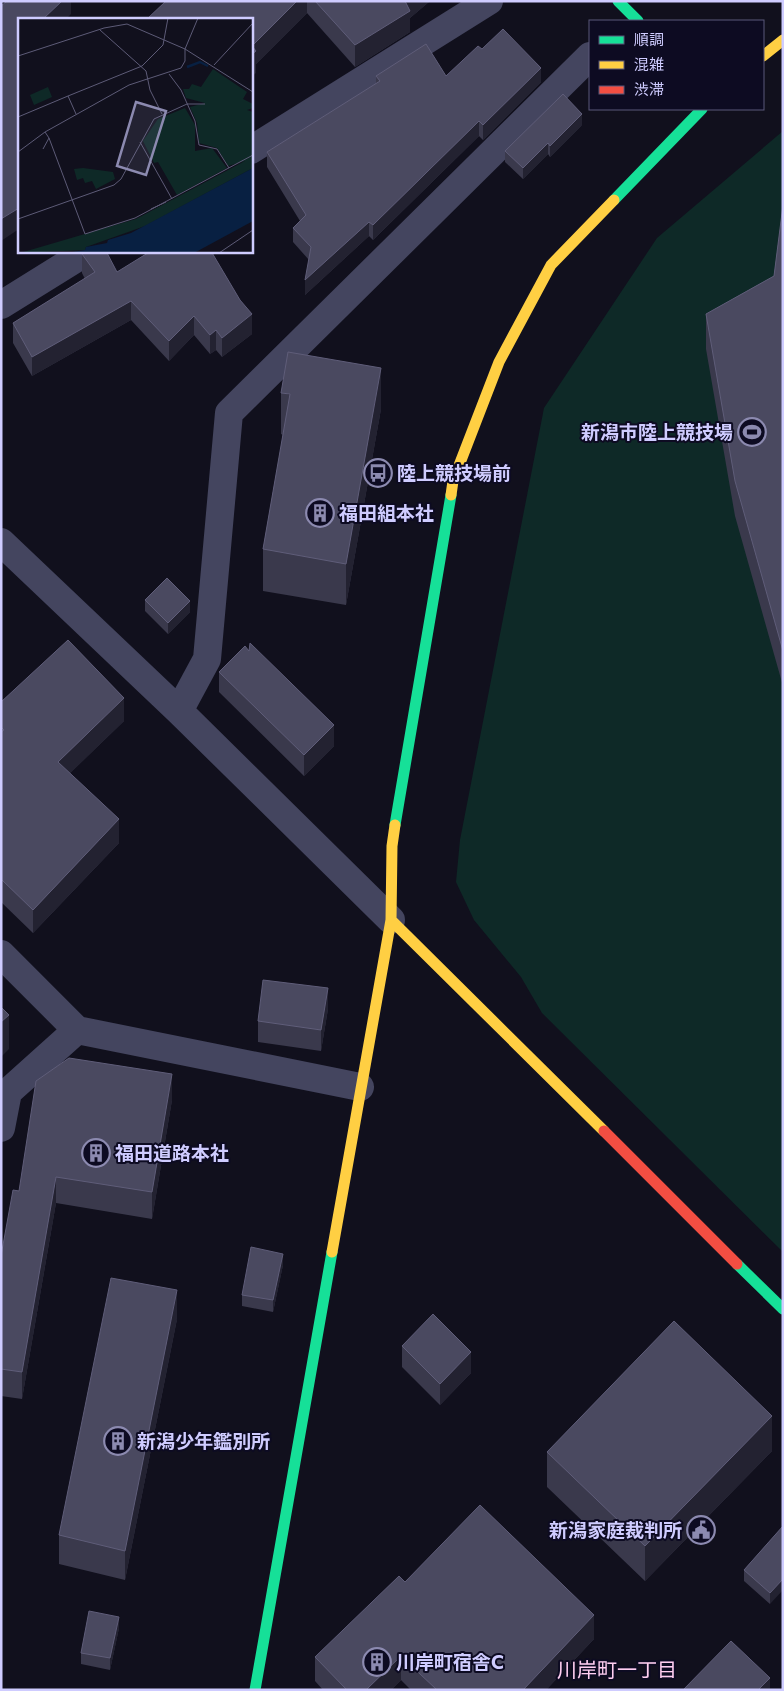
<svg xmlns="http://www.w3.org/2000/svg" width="784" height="1691" viewBox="0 0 784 1691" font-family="Commissioner,'Noto Sans JP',sans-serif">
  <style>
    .green { fill: #0e2927 }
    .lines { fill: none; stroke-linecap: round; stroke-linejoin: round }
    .street { stroke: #44455f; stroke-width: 28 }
    .fast { stroke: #16e098; stroke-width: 11 }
    .slow { stroke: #ffcf43; stroke-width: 11 }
    .jam { stroke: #f24e42; stroke-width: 11 }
    .wall { fill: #3a394c }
    .shaded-wall { fill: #232231 }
    .building { fill: #4a4960; stroke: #5f5d79 }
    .labels { text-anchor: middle; stroke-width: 4; stroke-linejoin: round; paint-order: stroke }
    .poi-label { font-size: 19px; font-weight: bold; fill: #cfccff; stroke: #0d0b22; text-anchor: start }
    .neighbourhood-label { font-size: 20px; fill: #ffcef1; stroke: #0d0b22 }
    .inset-river { fill: none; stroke: #082042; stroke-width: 2.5 }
    .inset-road { fill: none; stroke: #5d5b77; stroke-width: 1 }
    .view { fill: #8c8ab0; fill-opacity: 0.15; stroke: #8c8ab0; stroke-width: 2.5 }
    .inset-edge { fill: none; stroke: #cfccff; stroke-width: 2.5 }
  </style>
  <rect width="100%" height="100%" fill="#11101d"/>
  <path class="green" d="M783 131V1252L542 1013 521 977 474 920 456 882 460 840 544 408 657 238Z"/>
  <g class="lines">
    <path class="street" d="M251 150 489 1
      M1 305 88 251
      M1 542 179 711 391 920
      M179 711 207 659 229 413 590 56
      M1 954 77 1030
      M1 1128 8 1092 77 1030 360 1087"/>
    <path class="fast" d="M618 1 638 21
      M614 200 702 109
      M395 825 451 495
      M737 1264 783 1309
      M255 1690 332 1252"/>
    <path class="slow" d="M763 56 783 40
      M451 495 453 481 499 362 551 265 614 200
      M391 920 604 1131
      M332 1252 391 920 392 846 395 825"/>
    <path class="jam" d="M604 1131 737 1264"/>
  </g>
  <path class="wall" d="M166 1H430L410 18V32L355 67 307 13 256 64V73Z
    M482 49 541 82 483 140 479 136 373 240 369 236 305 295 309 260 293 242V228L300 221 267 167V152L376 84V76H446Z
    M582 125 550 157 548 154 523 179 505 162V151Z
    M783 205V686L735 516 706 349V314L774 276Z
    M82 254 117 272 252 334 222 357 216 350 210 354 194 335 169 361 131 320 32 376 13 343V323L85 279 82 273Z
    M281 393 381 409 346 605 263 591V549L283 435 281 434Z
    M145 600 190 612 168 634 145 611Z
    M219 672 334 746 304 776 219 692Z
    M1 702 124 721 70 773 119 843 33 933 1 902Z
    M328 1009 321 1051 258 1042V1021Z
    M172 1100 152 1219 56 1203 22 1399 1 1396V1256L19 1191Z
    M283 1265 273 1312 242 1306V1295Z
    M177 1319 125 1580 59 1564V1535Z
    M402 1346 471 1373 440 1405 402 1367Z
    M772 1451 645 1581 547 1487V1452Z
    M783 1526 770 1604 744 1581V1570Z
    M405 1582 594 1639 546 1690H411L401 1680 391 1690H323L315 1681V1657Z
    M119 1628 110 1670 81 1664V1653Z"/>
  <path class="shaded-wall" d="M62 1H71V14L66 19H43Z
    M297 1H307V13L256 64V73L251 77 252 46Z
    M405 1H430L410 18V32L355 67V45Z
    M541 68V82L483 140V125Z
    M582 114V125L550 157V146Z
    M479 121V136L373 240V225Z
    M548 143V154L523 179V168Z
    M19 208V229L1 241V219Z
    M369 222V236L305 295V280Z
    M131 301V320L32 376V357Z
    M252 314V334L222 357V338Z
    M194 316V335L169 361V341Z
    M216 330V350L210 354V335Z
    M381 368V409L346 605V564Z
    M190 601V612L168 634V623Z
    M124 698V721L58 785V762Z
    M334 725V746L304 776V755Z
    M119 819V843L33 933V910Z
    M328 988V1009L321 1051V1030Z
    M9 1015V1049L1 1057V1022Z
    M172 1074V1100L152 1219V1192Z
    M56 1177V1203L22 1399V1372Z
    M283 1254V1265L273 1312V1300Z
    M177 1290V1319L125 1580V1551Z
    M471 1352V1373L440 1405V1384Z
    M772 1416V1451L645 1581V1546Z
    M783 1579V1590L770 1604V1593Z
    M594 1615V1639L546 1690H523Z
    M119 1617V1628L110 1670V1658Z
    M401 1656V1680L391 1690H366Z
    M770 1678V1690H758Z"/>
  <path class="building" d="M7 1H62L43 19H19V208L1 219V6Z
    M166 1H297L252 46 256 51 251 55V19H147Z
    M315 1H405L410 11 355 45Z
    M503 29 541 68 483 125 479 121 373 225 369 222 305 280 311 247 293 228 306 215 267 152 380 81 376 76 426 44 446 76 478 46 482 49Z
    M563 94 582 114 550 146 548 143 523 168 505 151Z
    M783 205V651L735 481 706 314 774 276Z
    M85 251H106L117 272 151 251H211L240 300 252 314 222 338 216 330 210 335 194 316 169 341 131 301 32 357 13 323 95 272 82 254Z
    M288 352 381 368 346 564 263 549 290 394 281 393Z
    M167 578 190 601 168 623 145 600Z
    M68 640 124 698 58 762 119 819 33 910 1 879V732L4 730 1 727V702Z
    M250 643 334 725 304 755 219 672 245 646 249 651Z
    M263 980 328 988 321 1030 258 1021Z
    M1 1007 9 1015 1 1022Z
    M69 1058 172 1074 152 1192 56 1177 22 1372 1 1369V1256L13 1190 19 1191 36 1081Z
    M251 1247 283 1254 273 1300 242 1295Z
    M111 1278 177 1290 125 1551 59 1535Z
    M433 1314 471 1352 440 1384 402 1346Z
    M674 1321 772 1416 645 1546 547 1452Z
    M480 1505 594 1615 523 1690H437L401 1656 366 1690H347L315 1657 399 1576 405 1582Z
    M783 1526V1579L770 1593 744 1570Z
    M89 1611 119 1617 110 1658 81 1653Z
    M731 1641 770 1678 758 1690H683Z"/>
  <defs>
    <symbol id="stadium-ring" viewBox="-11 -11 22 22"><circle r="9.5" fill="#0d0b22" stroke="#8c8ab0" stroke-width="1.5"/><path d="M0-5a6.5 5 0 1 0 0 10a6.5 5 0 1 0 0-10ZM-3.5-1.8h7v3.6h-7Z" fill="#8c8ab0"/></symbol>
    <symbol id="bus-ring" viewBox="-11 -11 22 22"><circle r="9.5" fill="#0d0b22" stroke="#8c8ab0" stroke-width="1.5"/><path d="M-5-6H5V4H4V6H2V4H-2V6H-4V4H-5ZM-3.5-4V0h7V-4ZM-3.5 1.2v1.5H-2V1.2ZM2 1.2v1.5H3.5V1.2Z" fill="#8c8ab0"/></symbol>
    <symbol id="building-ring" viewBox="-11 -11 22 22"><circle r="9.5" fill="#0d0b22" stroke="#8c8ab0" stroke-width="1.5"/><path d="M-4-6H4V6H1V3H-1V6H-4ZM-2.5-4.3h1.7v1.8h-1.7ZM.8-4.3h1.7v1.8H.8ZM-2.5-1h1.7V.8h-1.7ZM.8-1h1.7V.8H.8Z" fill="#8c8ab0"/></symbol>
    <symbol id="civic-ring" viewBox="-11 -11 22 22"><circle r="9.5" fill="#0d0b22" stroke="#8c8ab0" stroke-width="1.5"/><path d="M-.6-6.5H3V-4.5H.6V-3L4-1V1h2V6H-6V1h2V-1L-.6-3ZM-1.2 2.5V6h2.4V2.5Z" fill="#8c8ab0"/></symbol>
  </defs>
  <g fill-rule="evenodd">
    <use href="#stadium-ring" x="736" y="416" width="32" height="32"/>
    <use href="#bus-ring" x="362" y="457" width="32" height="32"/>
    <use href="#building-ring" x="304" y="497" width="32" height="32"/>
    <use href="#building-ring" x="80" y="1137" width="32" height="32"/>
    <use href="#building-ring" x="102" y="1425" width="32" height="32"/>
    <use href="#civic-ring" x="685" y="1514" width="32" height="32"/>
    <use href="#building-ring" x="361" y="1646" width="32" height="32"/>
  </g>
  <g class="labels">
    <g class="poi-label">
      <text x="733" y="439" text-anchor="end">新潟市陸上競技場</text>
      <text x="397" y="480">陸上競技場前</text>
      <text x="339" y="520">福田組本社</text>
      <text x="115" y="1160">福田道路本社</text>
      <text x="137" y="1448">新潟少年鑑別所</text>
      <text x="682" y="1537" text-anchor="end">新潟家庭裁判所</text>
      <text x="396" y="1669">川岸町宿舎C</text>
    </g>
    <g class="neighbourhood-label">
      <text x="617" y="1677">川岸町一丁目</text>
    </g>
  </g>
  <g transform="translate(18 18)">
    <rect width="235" height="235" fill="#11101d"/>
    <path d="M195 51 229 74 225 81 235 86V90L229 92 235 94V150L127 208 68 229 67 232 2 235 118 201 227 143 210 148 199 130 181 125 179 105 172 89 187 85 168 80 165 71H171L174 66 183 69ZM30 69 34 79 16 87 12 77ZM167 90 177 107V133L194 130 209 150 159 177 140 144 136 145 125 123 140 101ZM65 150 95 154 97 161 78 171 74 163 67 165 65 160 59 162 56 151Z" fill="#0e2927"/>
    <path d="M235 150V203L176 235H48L67 232 68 229 89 225 90 222 113 215Z" fill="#082042"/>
    <path class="inset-river" d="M169 49 182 44 190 48"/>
    <path class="inset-road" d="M82 12 128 53 132 72 144 96M167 31 235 74M0 38 86 10 109 6 167 31 180 0M196 47 235 5M151 56 163 72 177 103 181 127 199 131 211 150M58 96 50 78 124 48 145 27 150 0M0 99 50 78M31 120 67 216 117 200 235 137M122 124 154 181M25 131 31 120 27 114 111 67 163 50 167 43V31M0 134 27 114M133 191 148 184M0 201 96 167 103 161 136 101 169 86H187M201 235 235 212"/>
    <path class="view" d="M118 84 148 93 128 157 99 148Z"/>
    <rect width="235" height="235" class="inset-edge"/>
  </g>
  <rect width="784" height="1691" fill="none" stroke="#cfccff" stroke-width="5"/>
  <rect x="589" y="20" width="175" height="90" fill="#0d0b22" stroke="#5b587a"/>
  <rect x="599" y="36" width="25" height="8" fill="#16e098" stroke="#5b587a"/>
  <text x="634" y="45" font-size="15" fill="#cfccff">順調</text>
  <rect x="599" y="61" width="25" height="8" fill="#ffcf43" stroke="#5b587a"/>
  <text x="634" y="70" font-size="15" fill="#cfccff">混雑</text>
  <rect x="599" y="86" width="25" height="8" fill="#f24e42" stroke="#5b587a"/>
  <text x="634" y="95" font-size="15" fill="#cfccff">渋滞</text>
</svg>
